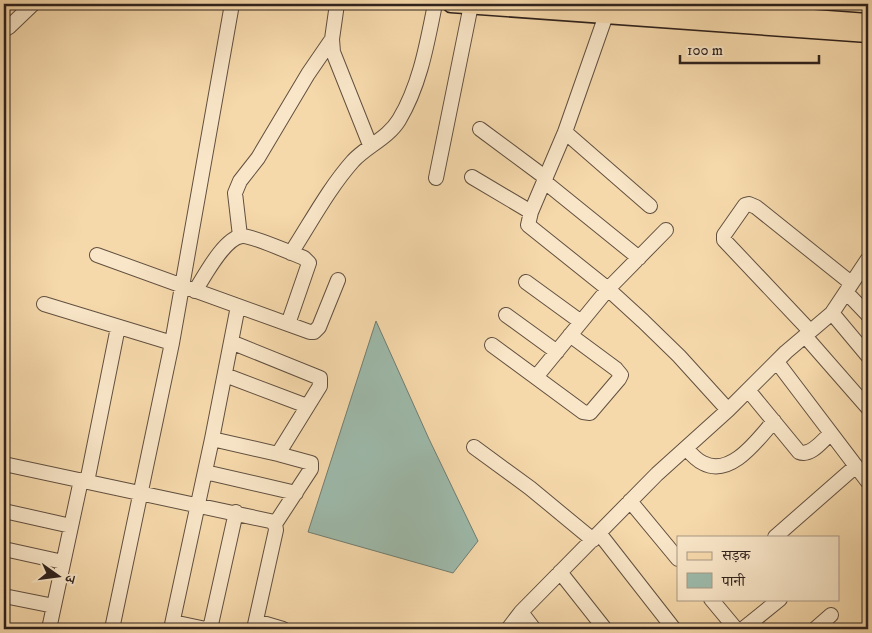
<svg xmlns="http://www.w3.org/2000/svg" width="872" height="633" viewBox="0 0 872 633" font-family="'IM FELL DW Pica','Noto Serif Devanagari',serif">
  <style>
    .water { fill: #9dbaab; stroke: #717d72 }
    .lines { fill: none; stroke-linecap: round; stroke-linejoin: round }
    .minor-casing { stroke: #615040; stroke-width: 16 }
    .major-casing { stroke: #2f221d; stroke-width: 19 }
    .minor { stroke: #f9e6c8; stroke-width: 14 }
    .major { stroke: #f6d9ab; stroke-width: 16 }
  </style>
  <rect width="100%" height="100%" fill="#f6d9ab"/>
  <filter id="stains"><feTurbulence type="fractalNoise" baseFrequency=".004" numOctaves="4"/><feColorMatrix values="0 0 0 0 .2 0 0 0 0 .09 0 0 0 0 .02 0 0 0 .5 -.17"/></filter>
  <radialGradient id="worn" r=".72"><stop offset=".6" stop-color="#630" stop-opacity="0"/><stop offset="1" stop-color="#630" stop-opacity=".3"/></radialGradient>
  <path class="water" d="M376 321 429 439 478 541 453 573 308 532Z"/>
  <g class="lines">
    <defs>
      <path id="minor" d="M337 4 332 39 333 52 370 145
        M606 15 565 132 531 212 528 225 608 289 643 321 679 356 728 410
        M4 30 9 27 33 4
        M480 129 546 178
        M565 132 650 206
        M472 177 531 212
        M436 178 471 5
        M545 182 639 258
        M240 236 235 193 240 181 258 158 308 74 332 39
        M291 253C311 222 329 188 353 161 367 146 388 138 399 120 420 85 427 44 435 4
        M97 255 310 332H314L319 327 338 280
        M526 282 581 322
        M195 291C204 277 224 238 242 236 250 235 294 254 304 258L309 263 288 324
        M846 292 868 315
        M44 304 172 343
        M832 313 868 356
        M506 315 557 352
        M810 331 724 240V235L745 205 749 204 756 207 851 283
        M805 336 868 408
        M231 342 320 378V386L278 454
        M492 345 583 412 590 413 619 379 621 375 616 369 570 335
        M777 362 868 482
        M225 375 307 406
        M536 377 608 289 666 230
        M748 390 799 452C811 457 823 440 831 433
        M212 439 278 454 311 463V469L275 524
        M474 447 530 488 593 540
        M686 448C691 454 696 460 703 463 731 478 758 439 774 421
        M4 464 270 521 275 524 276 530 254 629
        M205 472 296 493
        M87 482 118 327
        M630 501 678 559
        M4 511 71 526
        M599 533 674 629
        M775 537 856 466
        M4 549 63 562
        M560 572 605 629
        M4 596 54 606
        M711 599 736 629
        M521 612 534 629
        M256 621 283 629
        M173 622 206 629
        M49 629 81 480
        M112 629 172 343 232 4
        M171 629 212 439 238 306
        M210 629 236 512
        M508 629 521 612 657 474 728 410 786 352 832 313 868 259
        M743 629 780 599
        M815 629 831 615"/>
      <path id="major" d="M451 4 868 34
        M618 4 868 22"/>
    </defs>
    <use href="#minor" class="minor-casing"/>
    <use href="#major" class="major-casing"/>
    <use href="#minor" class="minor"/>
    <use href="#major" class="major"/>
  </g>
  <rect width="872" height="633" fill="none" stroke="#f6d9ab" stroke-width="20"/>
  <rect x="5" y="5" width="862" height="623" fill="none" stroke="#2f221d" stroke-width="2.5"/>
  <rect x="10" y="10" width="852" height="613" fill="none" stroke="#2f221d"/>
  <rect x="677" y="536" width="162" height="65" fill="#f9e6c8" stroke="#a89884"/>
  <rect x="687" y="552" width="25" height="8" fill="#f6d9ab" stroke="#a89884"/>
  <text x="722" y="560" font-size="15" fill="#2f221d">सड़क</text>
  <rect x="687" y="573" width="25" height="15" fill="#9dbaab" stroke="#a89884"/>
  <text x="722" y="586" font-size="15" fill="#2f221d">पानी</text>
  <g transform="translate(58 576) rotate(104)" stroke="#f9e6c8" stroke-width="4" paint-order="stroke">
  <path d="M0-4L9 19L0 12L-9 19Z" fill="#2f221d"/>
  <text y="-8" font-size="14" font-weight="bold" text-anchor="middle" fill="#2f221d">उ</text>
  </g>
  <path d="M680 55v8h139v-8" fill="none" stroke="#2f221d" stroke-width="2.5"/>
  <text x="687" y="55" font-size="15" fill="#2f221d" stroke="#f9e6c8" stroke-width="4" paint-order="stroke">100 m</text>
  <rect width="100%" height="100%" filter="url(#stains)"/>
  <rect width="100%" height="100%" fill="url(#worn)"/>
</svg>
